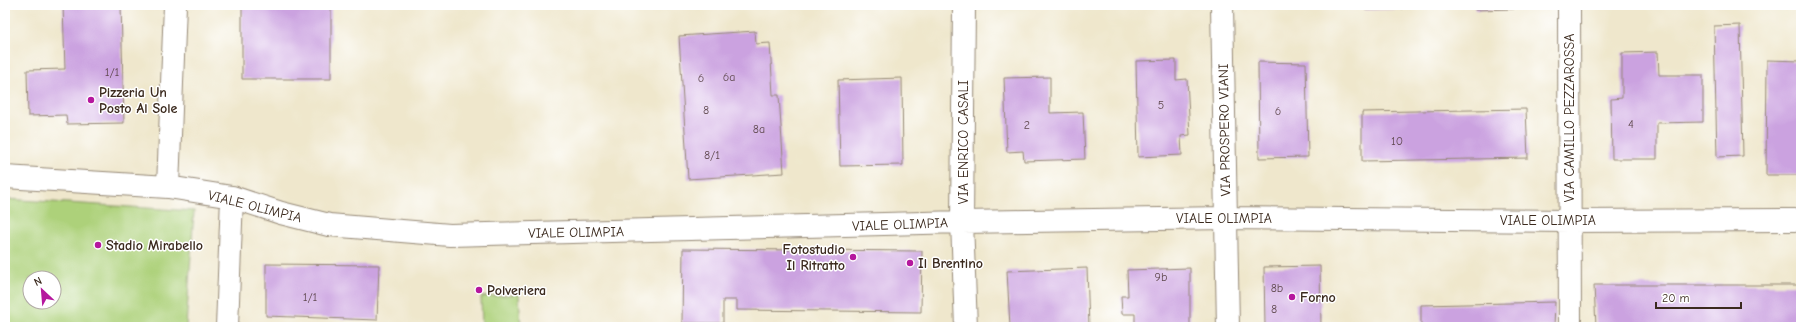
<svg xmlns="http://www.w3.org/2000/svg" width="1806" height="332" viewBox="0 0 1806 332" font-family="'Comic Neue',sans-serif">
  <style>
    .green { fill: #add17a; stroke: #747e4c; fill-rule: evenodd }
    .building { fill: #cba2e0 }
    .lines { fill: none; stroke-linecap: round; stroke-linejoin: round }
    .street-casing { stroke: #958875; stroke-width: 24 }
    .street { stroke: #fff; stroke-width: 22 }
    .poi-dot { fill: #b5179e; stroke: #fff; stroke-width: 1.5 }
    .labels { text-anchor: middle; stroke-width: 3; stroke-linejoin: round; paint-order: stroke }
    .number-label { font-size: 12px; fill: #5f484e }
    .poi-label { font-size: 14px; font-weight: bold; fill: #3b2a1e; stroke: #fff; text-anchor: start }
    .street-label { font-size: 14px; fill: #3b2a1e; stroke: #fff }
  </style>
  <rect width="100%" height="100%" fill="#fff"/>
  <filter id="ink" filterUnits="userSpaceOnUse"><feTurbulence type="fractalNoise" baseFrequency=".025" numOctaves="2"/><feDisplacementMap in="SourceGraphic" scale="8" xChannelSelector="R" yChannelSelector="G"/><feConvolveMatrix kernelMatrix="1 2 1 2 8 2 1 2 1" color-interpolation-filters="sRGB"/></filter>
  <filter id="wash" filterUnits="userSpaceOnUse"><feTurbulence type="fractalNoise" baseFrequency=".012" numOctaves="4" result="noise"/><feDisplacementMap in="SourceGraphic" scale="16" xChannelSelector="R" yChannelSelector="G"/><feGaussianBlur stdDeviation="0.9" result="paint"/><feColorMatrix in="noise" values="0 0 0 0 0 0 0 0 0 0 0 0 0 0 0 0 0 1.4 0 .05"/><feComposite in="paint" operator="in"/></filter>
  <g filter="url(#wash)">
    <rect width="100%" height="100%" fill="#efe7cc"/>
    <path class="green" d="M5 199 194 211 186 327H5ZM30 278H54V302H30Z
      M519 294 521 327H482L481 297Z"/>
    <g id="blocks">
      <path class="building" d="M63 5H121L124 123 67 124 66 115 28 116 27 70 65 69Z
        M242 5H331V79H242Z
        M1365 5H1402V9L1365 10Z
        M1475 5H1513L1514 9 1475 10Z
        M1740 25 1743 156 1717 157 1714 26Z
        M755 31 756 44 770 43 773 95H779L784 173 688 179 679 36Z
        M1658 52 1659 75H1703V122L1657 123V159H1612L1611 99 1622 98V53Z
        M1176 60V80L1187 79 1190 135 1181 136 1182 155 1138 157 1136 61Z
        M1767 60 1801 61V175H1766Z
        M1258 62 1306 63 1308 157 1259 158Z
        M1050 77V113L1083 112 1085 159 1024 161 1023 151 1007 152 1004 78Z
        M902 78 903 165 840 166 838 80Z
        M1526 109 1528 158 1362 161V112Z
        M683 249 922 251 921 312 737 310V300H723V323H682Z
        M266 264 379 265 377 320 266 316Z
        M1320 266 1321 327H1265L1264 267Z
        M1087 268 1089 327H1010L1007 271Z
        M1190 268V327H1135V314H1122L1121 296H1128L1127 270Z
        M1594 285H1801V327H1596Z
        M1555 302 1554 327H1421V305Z"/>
    </g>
  </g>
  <g filter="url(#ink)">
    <use href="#blocks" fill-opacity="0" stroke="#958875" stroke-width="1"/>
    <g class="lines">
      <defs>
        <path id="street" d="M964 5 962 222 966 327
          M1222 5 1228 327
          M1569 5 1570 327
          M5 177 168 187 232 197 281 213 329 225 450 235 962 222 1226 218 1569 221 1801 220
          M168 187 175 5
          M227 327 232 197"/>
      </defs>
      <use href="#street" class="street-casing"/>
      <use href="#street" class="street"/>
    </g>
  </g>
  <g class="poi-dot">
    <circle cx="91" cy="100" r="4"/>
    <circle cx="98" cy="245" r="4"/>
    <circle cx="853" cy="257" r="4"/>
    <circle cx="910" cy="263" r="4"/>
    <circle cx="479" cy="290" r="4"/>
    <circle cx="1292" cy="297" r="4"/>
  </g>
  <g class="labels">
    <g class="number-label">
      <text x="112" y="76">1/1</text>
      <text x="729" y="81">6a</text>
      <text x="701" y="82">6</text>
      <text x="1161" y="109">5</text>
      <text x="706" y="114">8</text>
      <text x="1278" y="115">6</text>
      <text x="1631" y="128">4</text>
      <text x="1027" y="129">2</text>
      <text x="759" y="133">8a</text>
      <text x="1397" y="145">10</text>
      <text x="712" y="159">8/1</text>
      <text x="1161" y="281">9b</text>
      <text x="1277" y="292">8b</text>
      <text x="310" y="301">1/1</text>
      <text x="1274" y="313">8</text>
    </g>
    <g class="poi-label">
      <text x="99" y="97">Pizzeria Un<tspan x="99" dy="16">Posto Al Sole</tspan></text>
      <text x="106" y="250">Stadio Mirabello</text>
      <text x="845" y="254" text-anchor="end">Fotostudio<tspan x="845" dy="16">Il Ritratto</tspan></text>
      <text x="918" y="268">Il Brentino</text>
      <text x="487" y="295">Polveriera</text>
      <text x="1300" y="302">Forno</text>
    </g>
    <g class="street-label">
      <text transform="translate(1569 118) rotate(-90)" y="5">VIA CAMILLO PEZZAROSSA</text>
      <text transform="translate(1224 130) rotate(-91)" y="5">VIA PROSPERO VIANI</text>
      <text transform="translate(963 142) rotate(-90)" y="5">VIA ENRICO CASALI</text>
      <text transform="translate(255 206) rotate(14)" y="5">VIALE OLIMPIA</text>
      <text x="1224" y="223">VIALE OLIMPIA</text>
      <text x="1548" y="225">VIALE OLIMPIA</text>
      <text transform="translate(900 224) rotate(-2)" y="5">VIALE OLIMPIA</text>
      <text transform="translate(576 232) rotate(-1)" y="5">VIALE OLIMPIA</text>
    </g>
  </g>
  <rect width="1806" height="332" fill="none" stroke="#fff" stroke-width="20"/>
  <g transform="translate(42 290) rotate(334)"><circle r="19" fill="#ffffff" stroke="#b1aaa5"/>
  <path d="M0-3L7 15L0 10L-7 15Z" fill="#b5179e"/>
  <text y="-6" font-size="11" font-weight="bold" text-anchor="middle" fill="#3b2a1e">N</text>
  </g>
  <path d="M1656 302v6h85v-6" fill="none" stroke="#3b2a1e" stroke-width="2"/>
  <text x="1662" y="302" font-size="12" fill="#3b2a1e" stroke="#ffffff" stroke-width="3" paint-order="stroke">20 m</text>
</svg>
